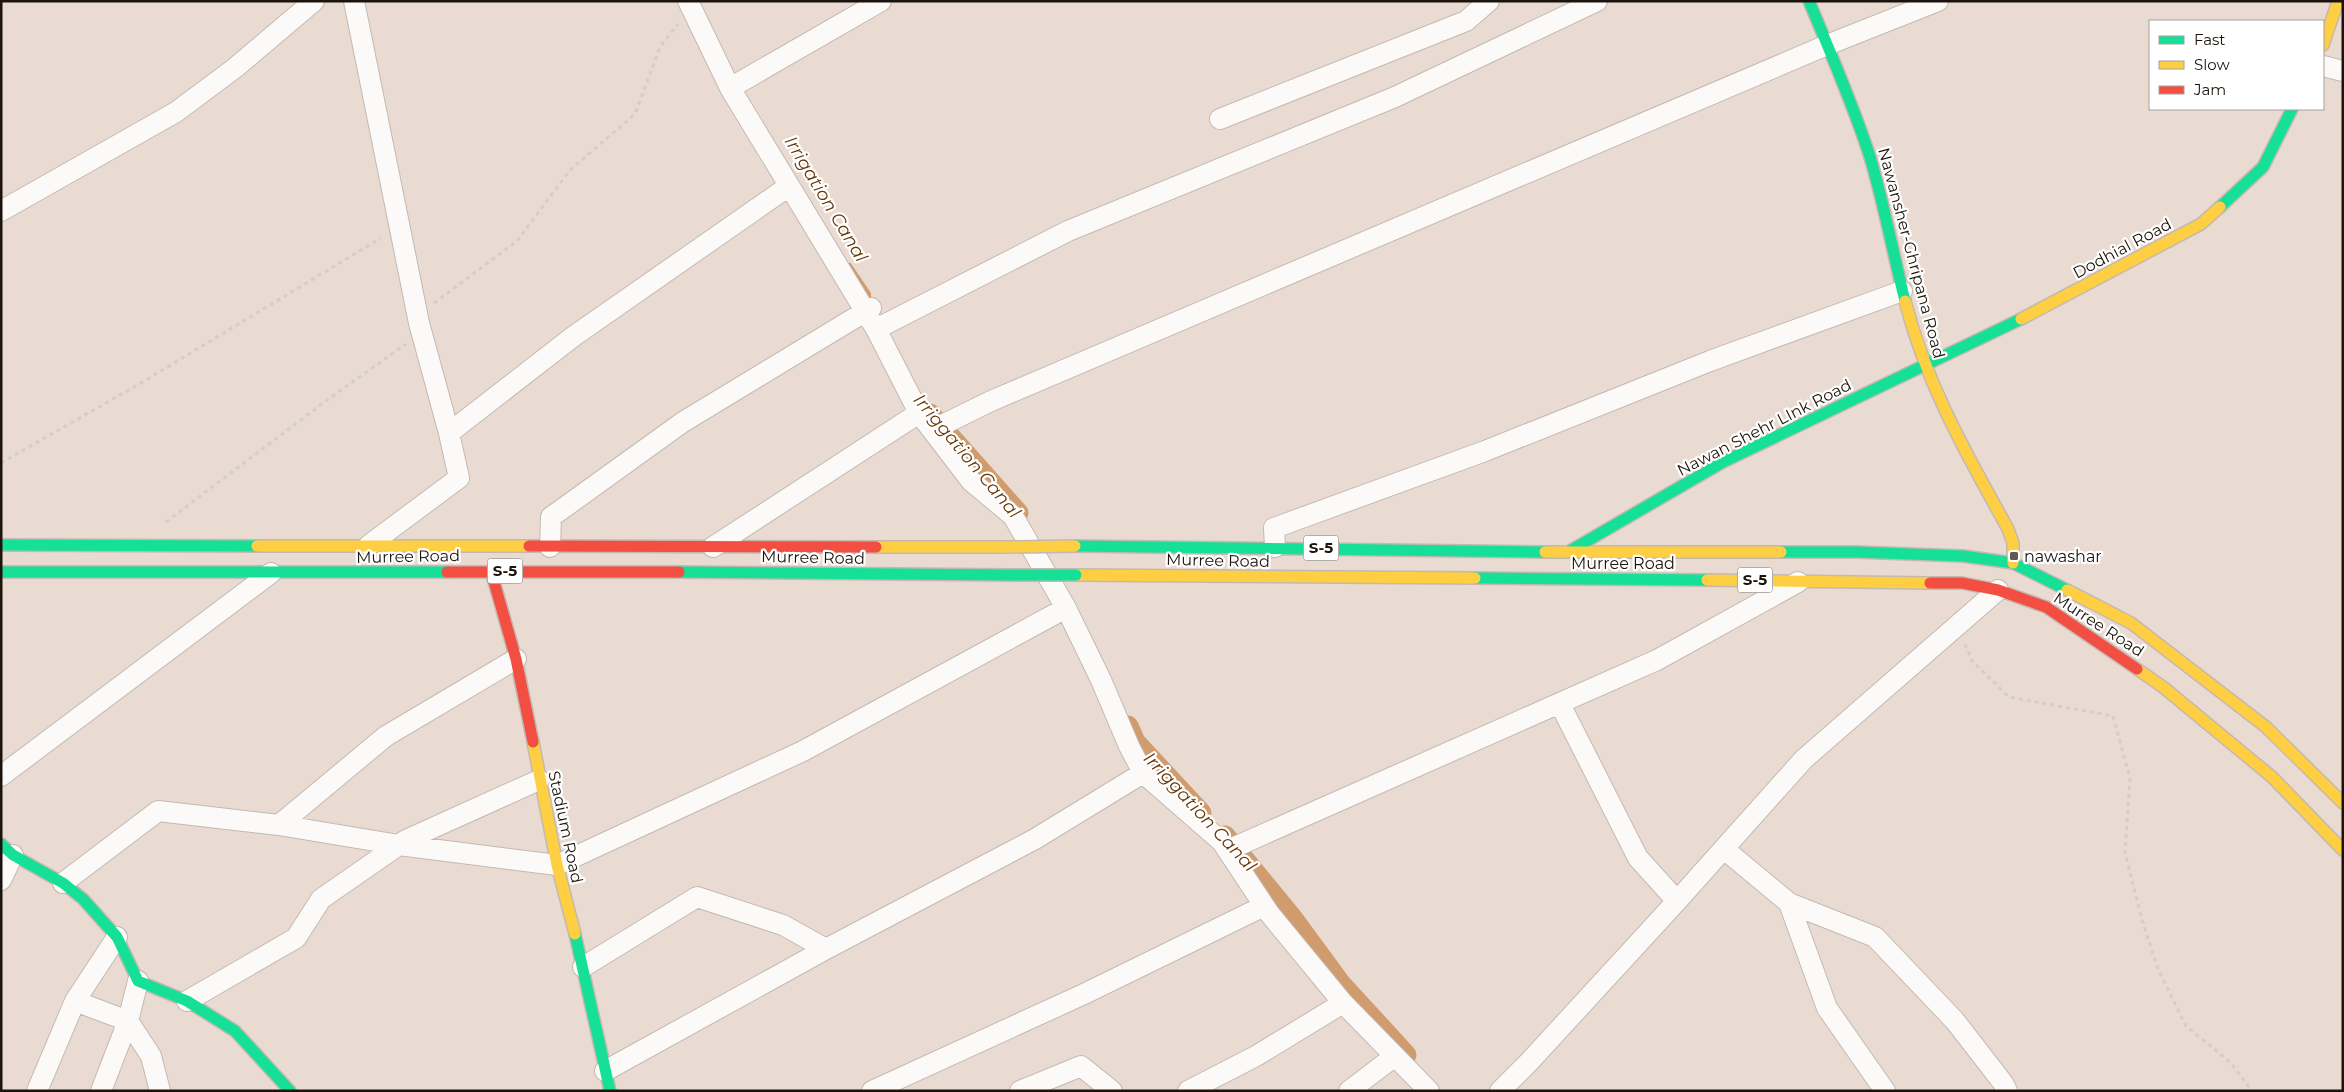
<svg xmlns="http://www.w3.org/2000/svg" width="2344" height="1092" viewBox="0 0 2344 1092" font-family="Montserrat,sans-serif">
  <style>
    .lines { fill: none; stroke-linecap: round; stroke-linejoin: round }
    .stream { stroke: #d09b6d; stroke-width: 6 }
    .canal { stroke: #d09b6d; stroke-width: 21 }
    .street-casing { stroke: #c4b9b1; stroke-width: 22 }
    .fast-casing { stroke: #c4b9b1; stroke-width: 14 }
    .slow-casing { stroke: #c4b9b1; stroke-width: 14 }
    .jam-casing { stroke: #c4b9b1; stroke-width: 14 }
    .path { stroke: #d3cecb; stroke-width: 3; stroke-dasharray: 4 4; stroke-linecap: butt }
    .street { stroke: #fcfaf8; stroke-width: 20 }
    .fast { stroke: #16e098; stroke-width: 11 }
    .slow { stroke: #ffcf43; stroke-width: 11 }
    .jam { stroke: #f24e42; stroke-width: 11 }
    .fast-bridge-casing { stroke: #c4b9b1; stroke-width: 14; stroke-linecap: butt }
    .slow-bridge-casing { stroke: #c4b9b1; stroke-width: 14; stroke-linecap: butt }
    .fast-bridge { stroke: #16e098; stroke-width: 11 }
    .slow-bridge { stroke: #ffcf43; stroke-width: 11 }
    .poi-dot { fill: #635951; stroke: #fff; stroke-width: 2 }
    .labels { text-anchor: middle; stroke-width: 4.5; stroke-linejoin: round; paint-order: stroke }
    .shield { fill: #fff; stroke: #5f5a55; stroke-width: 1 }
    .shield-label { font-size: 15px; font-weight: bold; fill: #1b130c }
    .street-label { font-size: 16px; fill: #1b130c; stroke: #fff }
    .poi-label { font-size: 16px; fill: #1b130c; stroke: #fff; text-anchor: start }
    .water-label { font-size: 18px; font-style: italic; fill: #673807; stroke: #fff }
  </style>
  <rect width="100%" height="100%" fill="#e9dbd1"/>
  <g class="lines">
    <path class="stream" d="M849 266 868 294V305"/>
    <path class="canal" d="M930 414 1018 513
      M1128 726 1135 742 1201 813
      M1225 836 1293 919 1340 983 1406 1055"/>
    <defs>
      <path id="street" d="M354 1 419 323 449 433 459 478 369 545
        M688 1 730 88 876 329 919 413 971 481 1013 516 1066 608 1101 680 1129 746 1143 773 1222 842 1269 913 1343 1003 1429 1091
        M2323 66 2343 71
        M730 88 881 1
        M1220 119 1466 21 1489 1
        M1 211 176 112 235 68 314 1
        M876 329 1068 231 1395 97 1597 1
        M932 430 991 401 1827 45 1938 1
        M449 433 574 336 789 186
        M550 547 551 517 683 422 871 308
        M713 547 919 413
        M1275 547 1274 528 1485 451 1710 361 1902 291
        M1560 704 1638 858 1677 901
        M1 776 271 573
        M279 825 386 736 516 659
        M1724 849 1789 903 1827 1008 1885 1091
        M1228 850 1657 660 1798 582
        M1 880 13 855
        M63 883 158 811 279 825 399 845 557 865 803 751 1066 608
        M1789 903 1875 937 1955 1021 2003 1083 2007 1091
        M583 967 697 897 783 925 826 949
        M75 1001 128 1021 151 1056 160 1091
        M187 1001 296 938 321 899 406 840 539 780
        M605 1071 826 949 1035 839 1143 773
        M37 1091 75 1001 117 937
        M101 1091 128 1021 138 981
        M872 1091 1084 994 1264 906
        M1020 1091 1081 1066 1112 1091
        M1188 1091 1256 1056 1343 1003
        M1349 1091 1395 1056
        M1500 1091 1530 1061 1677 901 1804 759 1998 590"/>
      <path id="fast" d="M1809 1C1830 52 1853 104 1870 157 1884 204 1893 253 1905 301
        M2220 207 2263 167 2292 109
        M1 545 257 546
        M1075 546 1545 552
        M1568 552 1723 462 2021 319
        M1781 552H1856L1963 556 2013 563 2067 590
        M1 572H447
        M679 572 1009 575
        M1475 578 1707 580
        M1 844 13 855 63 883 83 899 117 937 138 981 187 1001 235 1031 290 1091
        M575 934 610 1091"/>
      <path id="slow" d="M2323 45 2338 1
        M1905 301C1927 386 1966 453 2008 529L2013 543V563
        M2021 319 2201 224 2220 207
        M257 546H529
        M876 547H1008
        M1545 552H1781
        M1076 575 1475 578
        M1707 580 1930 583
        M2067 590 2131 623 2266 727 2343 803
        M2137 669 2163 687 2272 777 2343 850
        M533 742 557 865 575 934"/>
      <path id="jam" d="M529 546 876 547
        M491 571 516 659 533 742
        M447 572H679
        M1930 583H1962L1998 590 2046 607 2137 669"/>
    </defs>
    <use href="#street" class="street-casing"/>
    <use href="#fast" class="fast-casing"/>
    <use href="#slow" class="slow-casing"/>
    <use href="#jam" class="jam-casing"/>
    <path class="path" d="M434 303 517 241 570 170 635 114 660 47 678 24
      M1 463 141 383 381 238
      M166 522 327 400 406 344
      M1965 644 1972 661 2009 697 2113 716 2130 778 2125 853 2142 920 2158 969 2186 1026 2230 1062 2252 1091"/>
    <use href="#street" class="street"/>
    <use href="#fast" class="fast"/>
    <use href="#slow" class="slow"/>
    <use href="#jam" class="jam"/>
    <defs>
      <path id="fast-bridge" d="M1009 575H1076"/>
      <path id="slow-bridge" d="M1008 547 1075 546"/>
    </defs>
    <use href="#fast-bridge" class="fast-bridge-casing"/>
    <use href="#slow-bridge" class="slow-bridge-casing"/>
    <use href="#fast-bridge" class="fast-bridge"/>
    <use href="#slow-bridge" class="slow-bridge"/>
  </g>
  <rect class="poi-dot" x="2009" y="551" width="10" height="10" rx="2.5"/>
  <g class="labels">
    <g class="shield">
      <rect x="1303.5" y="535.5" width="35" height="25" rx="4"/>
      <rect x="487.5" y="558.5" width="35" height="25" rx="4"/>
      <rect x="1737.5" y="567.5" width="35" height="25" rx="4"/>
    </g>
    <g class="shield-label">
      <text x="1321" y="553">S-5</text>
      <text x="505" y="576">S-5</text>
      <text x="1755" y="585">S-5</text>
    </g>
    <g class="street-label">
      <text transform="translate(2122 248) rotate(-28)" y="6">Dodhial Road</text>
      <text transform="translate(1912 253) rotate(75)" y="6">Nawansher-Ghripana Road</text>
      <text transform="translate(1764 427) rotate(-27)" y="6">Nawan Shehr LInk Road</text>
      <text transform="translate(408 556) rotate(-1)" y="6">Murree Road</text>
      <text transform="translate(813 557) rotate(1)" y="6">Murree Road</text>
      <text transform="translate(1218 560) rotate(1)" y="6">Murree Road</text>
      <text x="1623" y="569">Murree Road</text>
      <text transform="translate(2099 624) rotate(33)" y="6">Murree Road</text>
      <text transform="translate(566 827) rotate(78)" y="6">Stadium Road</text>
    </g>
    <g class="poi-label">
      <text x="2024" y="562">nawashar</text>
    </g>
    <g class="water-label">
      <text transform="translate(826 199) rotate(59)" y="6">Irrigation Canal</text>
      <text transform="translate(967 456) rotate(50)" y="6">Irriggation Canal</text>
      <text transform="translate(1200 812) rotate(47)" y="6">Irriggation Canal</text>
    </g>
  </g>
  <rect width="2344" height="1092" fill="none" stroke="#1b130c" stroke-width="5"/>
  <rect x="2149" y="20" width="175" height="90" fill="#ffffff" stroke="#a4a19e"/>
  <rect x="2159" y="36" width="25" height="8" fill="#16e098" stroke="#a4a19e"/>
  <text x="2194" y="45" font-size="15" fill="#1b130c">Fast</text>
  <rect x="2159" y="61" width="25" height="8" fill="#ffcf43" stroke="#a4a19e"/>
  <text x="2194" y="70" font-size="15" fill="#1b130c">Slow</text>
  <rect x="2159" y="86" width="25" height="8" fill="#f24e42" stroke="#a4a19e"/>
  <text x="2194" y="95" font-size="15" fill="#1b130c">Jam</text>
</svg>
